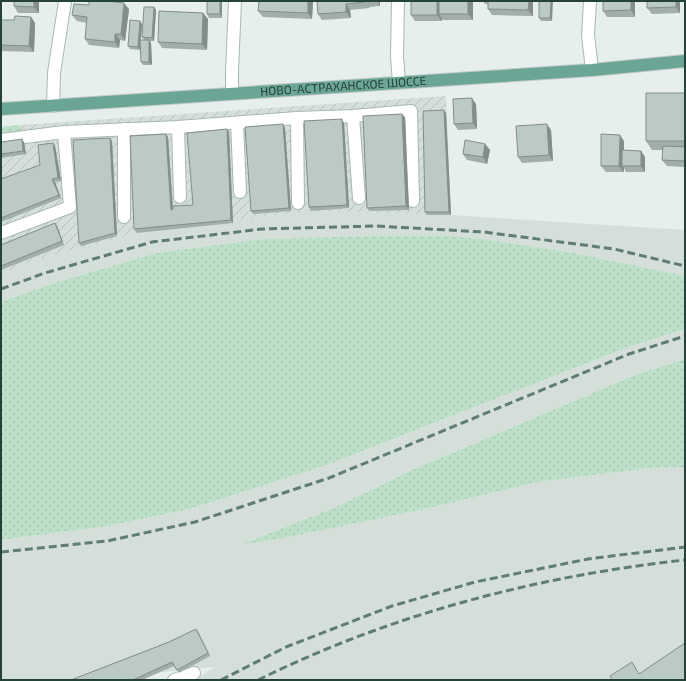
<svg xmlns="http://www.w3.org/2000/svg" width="686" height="681" viewBox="0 0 686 681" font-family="'Exo 2',sans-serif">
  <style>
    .built { fill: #d4dfda }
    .industrial { fill: url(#industrial-furrows) }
    .grass { fill: url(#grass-dots) }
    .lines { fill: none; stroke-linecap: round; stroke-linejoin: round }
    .minor-casing { stroke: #a8b8b2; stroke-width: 14 }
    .major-casing { stroke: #c2cac8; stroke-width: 14 }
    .minor { stroke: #fff; stroke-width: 12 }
    .major { stroke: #6aa596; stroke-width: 12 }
    .rail { stroke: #5f7d75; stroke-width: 3; stroke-dasharray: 8 4; stroke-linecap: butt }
    .wall { fill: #a1aea9 }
    .shaded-wall { fill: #838d89 }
    .building { fill: #bbcac4; stroke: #838d89 }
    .labels { text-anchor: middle; stroke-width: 3.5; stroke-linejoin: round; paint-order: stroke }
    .street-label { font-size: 12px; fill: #24423a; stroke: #f7fbf9 }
  </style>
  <defs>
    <pattern id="industrial-furrows" width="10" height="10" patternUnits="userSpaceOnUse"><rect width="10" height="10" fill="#d4dfda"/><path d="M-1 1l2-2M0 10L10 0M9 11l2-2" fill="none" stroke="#b6c1bc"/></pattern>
    <pattern id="grass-dots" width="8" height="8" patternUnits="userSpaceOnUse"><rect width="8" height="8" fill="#bfe0c8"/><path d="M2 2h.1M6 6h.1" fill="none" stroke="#a4c1ad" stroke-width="1.8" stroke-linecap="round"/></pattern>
  </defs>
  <rect width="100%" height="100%" fill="#e6efeb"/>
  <path class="built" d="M311 211 451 215 685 230V276L574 253 483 239 449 236H374L261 239 156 253 51 284 1 302V274L35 260 137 233 233 223V220Z
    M685 329V359L635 375 412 470 336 507 244 543 274 540 425 509 538 482 651 468 685 467V680H192L216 667 75 680H1V540L108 526 190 509 324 466 626 348Z"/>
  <path class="industrial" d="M446 96 451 215 311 211 233 220V223L137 233 35 260 1 274V135L19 132 20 125Z"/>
  <path class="grass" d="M20 125V132L1 135V127Z
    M374 236H449L483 239 574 253 685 276V329L626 348 324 466 190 509 108 526 1 540V302L51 284 156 253 261 239Z
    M685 359V467L651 468 538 482 425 509 274 540 242 544 336 507 412 470 635 375Z"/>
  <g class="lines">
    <defs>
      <path id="minor" d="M398 1 397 56 399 83
        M590 1 588 35 592 70
        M232 93V71L235 1
        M53 106 54 73 65 1
        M353 116 359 198
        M297 118 298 203
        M237 123 240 192
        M178 127 180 197
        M1 140 64 132 178 127 297 118 353 116 411 111 413 201
        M124 217V129
        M1 233 70 207 64 132
        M174 680 194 673"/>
      <g id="major">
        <path id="s1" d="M1 109 592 70 685 61"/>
      </g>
    </defs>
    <use href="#minor" class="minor-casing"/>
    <use href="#major" class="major-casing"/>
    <use href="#minor" class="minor"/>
    <use href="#major" class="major"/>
    <path class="rail" d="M1 289 45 273 152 242 262 229 376 226 484 232 614 249 685 266
      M1 552 107 541 195 522 329 478 629 354 685 336
      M221 680 286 647 392 606 475 582 588 559 685 547
      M258 680C392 614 537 576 685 560"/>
  </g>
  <path class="wall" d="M14 1H39V13H18L14 6Z
    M222 1V18H209L207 14Z
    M313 1 312 19 263 17 258 11Z
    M317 1H380V6L369 7 370 8 350 10 351 18 322 20 318 14Z
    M473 1V20H443L442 19V21H415L411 15Z
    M483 1H533V16L492 15 488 9V4H485Z
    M539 1 552 21H541L539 18Z
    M635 1V17H607L603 11Z
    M647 1H680V13L652 14 647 8Z
    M154 7 156 10 154 41H150L151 43 152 65H143L141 62 140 44V50L130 49 128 46 140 21 142 24 141 40H144L142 37Z
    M129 9 125 41 120 40 119 48 89 45 85 39 87 23 77 21 72 15Z
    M203 13 208 19 207 50 162 48 158 42Z
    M31 17 35 23 34 52 1 51V20H14Z
    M685 93V167L667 166 662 160 663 150H652L646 141Z
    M476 104 477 129 458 130 454 124Z
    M446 113 451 215H427L425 212Z
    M405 117 409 210 370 211 367 208Z
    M344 123 349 208 311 211 309 207Z
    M283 124 285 128 291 211 253 214 251 211Z
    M227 129 229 132 233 223 137 233 134 229 168 137 173 207 193 205Z
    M551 130 553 161 522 163 518 157Z
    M110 138 112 141 117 236 81 246 79 243Z
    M624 141V151H641L645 157V172H626L624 168V172H606L601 166Z
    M1 142H24L26 154 1 158Z
    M485 144 490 150 487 164 467 160 463 154Z
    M55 146 61 181 55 182 61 198 1 222V179L40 165Z
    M55 223 57 226 64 245 1 270V245Z
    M196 629 198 632 210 656 179 673 174 666 142 680H71L169 642Z"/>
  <path class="shaded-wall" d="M34 1H39V13L34 7Z
    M220 1H222V18L220 14Z
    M308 1H313L312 19 308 13Z
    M377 1H380V6Z
    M437 1H442L439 14 442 19V21L437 15Z
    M468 1H473V20L468 14Z
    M529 1H533V16L528 10Z
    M551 1H553L552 21 550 18Z
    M631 1H635V17L631 10Z
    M676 1H680V13L676 7Z
    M124 3 129 9 125 41 121 34Z
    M346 4 350 10 351 18 346 12Z
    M154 7 156 10 154 41 152 38Z
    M203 13 208 19 207 50 202 44Z
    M31 17 35 23 34 52 29 46Z
    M140 21 142 24 140 50 138 47Z
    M115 34 120 40 119 48 115 42Z
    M149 40 151 43 152 65 149 62Z
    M472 98 476 104 477 129 473 123Z
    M444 110 446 113 451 215 449 212Z
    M402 114 405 117 409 210 406 206Z
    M342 119 344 123 349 208 347 205Z
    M283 124 285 128 291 211 289 208Z
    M547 124 551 130 553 161 549 155Z
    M227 129 229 132 233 223 231 220Z
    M166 134 168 137 173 213 171 210Z
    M620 135 624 141V166H622L624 168V172L619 166Z
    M110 138 112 141 117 236 115 233Z
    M22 139 24 142 26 154 23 151Z
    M53 143 55 146 61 181 58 178Z
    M485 144 490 150 487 164 483 157Z
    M641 151 645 157V172L641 166Z
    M52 179 55 182 61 198 59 195Z
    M55 223 57 226 64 245 62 241Z
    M196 629 198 632 210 656 208 653Z"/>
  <path class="building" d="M14 1H34V7L14 6Z
    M89 1H107L124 3 121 34H115V42L85 39 87 17 72 15 74 4 89 5Z
    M207 1H220V14H207Z
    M259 1H308V13L258 11Z
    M317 1H365V2L346 4V12L318 14Z
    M411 1H437V15H411Z
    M439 1H468V14H439Z
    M488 1H529L528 10 488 9Z
    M539 1H551L550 18H539Z
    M603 1H631V10L603 11Z
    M647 1H676V7L647 8Z
    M144 7H154L152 38 142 37Z
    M159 11 203 13 202 44 158 42Z
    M15 16 31 17 29 46 1 45V20H14Z
    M130 20 140 21 138 47 128 46Z
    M140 40H149V62H141Z
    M646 93H685V141H646Z
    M472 98 473 123 454 124 453 99Z
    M444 110 449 212H425L423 111Z
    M402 114 406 206 367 208 363 116Z
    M342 119 347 205 309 207 304 121Z
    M283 124 289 208 251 211 245 127Z
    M547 124 549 155 518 157 516 126Z
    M227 129 231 220 134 229 130 136 166 134 171 210 173 209V206L193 205 187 133Z
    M601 134 620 135 619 166H601Z
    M110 138 115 233 79 243 73 140Z
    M22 139 23 151 1 154V142Z
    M465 140 485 144 483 157 463 154Z
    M53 143 58 178 52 179 59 195 1 218V179L40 165 38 145Z
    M663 146 685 147V161L662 160Z
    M622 150 641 151V166H622Z
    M55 223 62 241 1 266V245Z
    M196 629 208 653 177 670 172 662 133 680H71L169 642Z
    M685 643V680H612L610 676 632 662 639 674Z"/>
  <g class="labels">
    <g class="street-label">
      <text dy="4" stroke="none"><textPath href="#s1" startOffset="343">НОВО-АСТРАХАНСКОЕ ШОССЕ</textPath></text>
    </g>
  </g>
  <rect width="686" height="681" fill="none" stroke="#24423a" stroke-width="4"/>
</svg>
